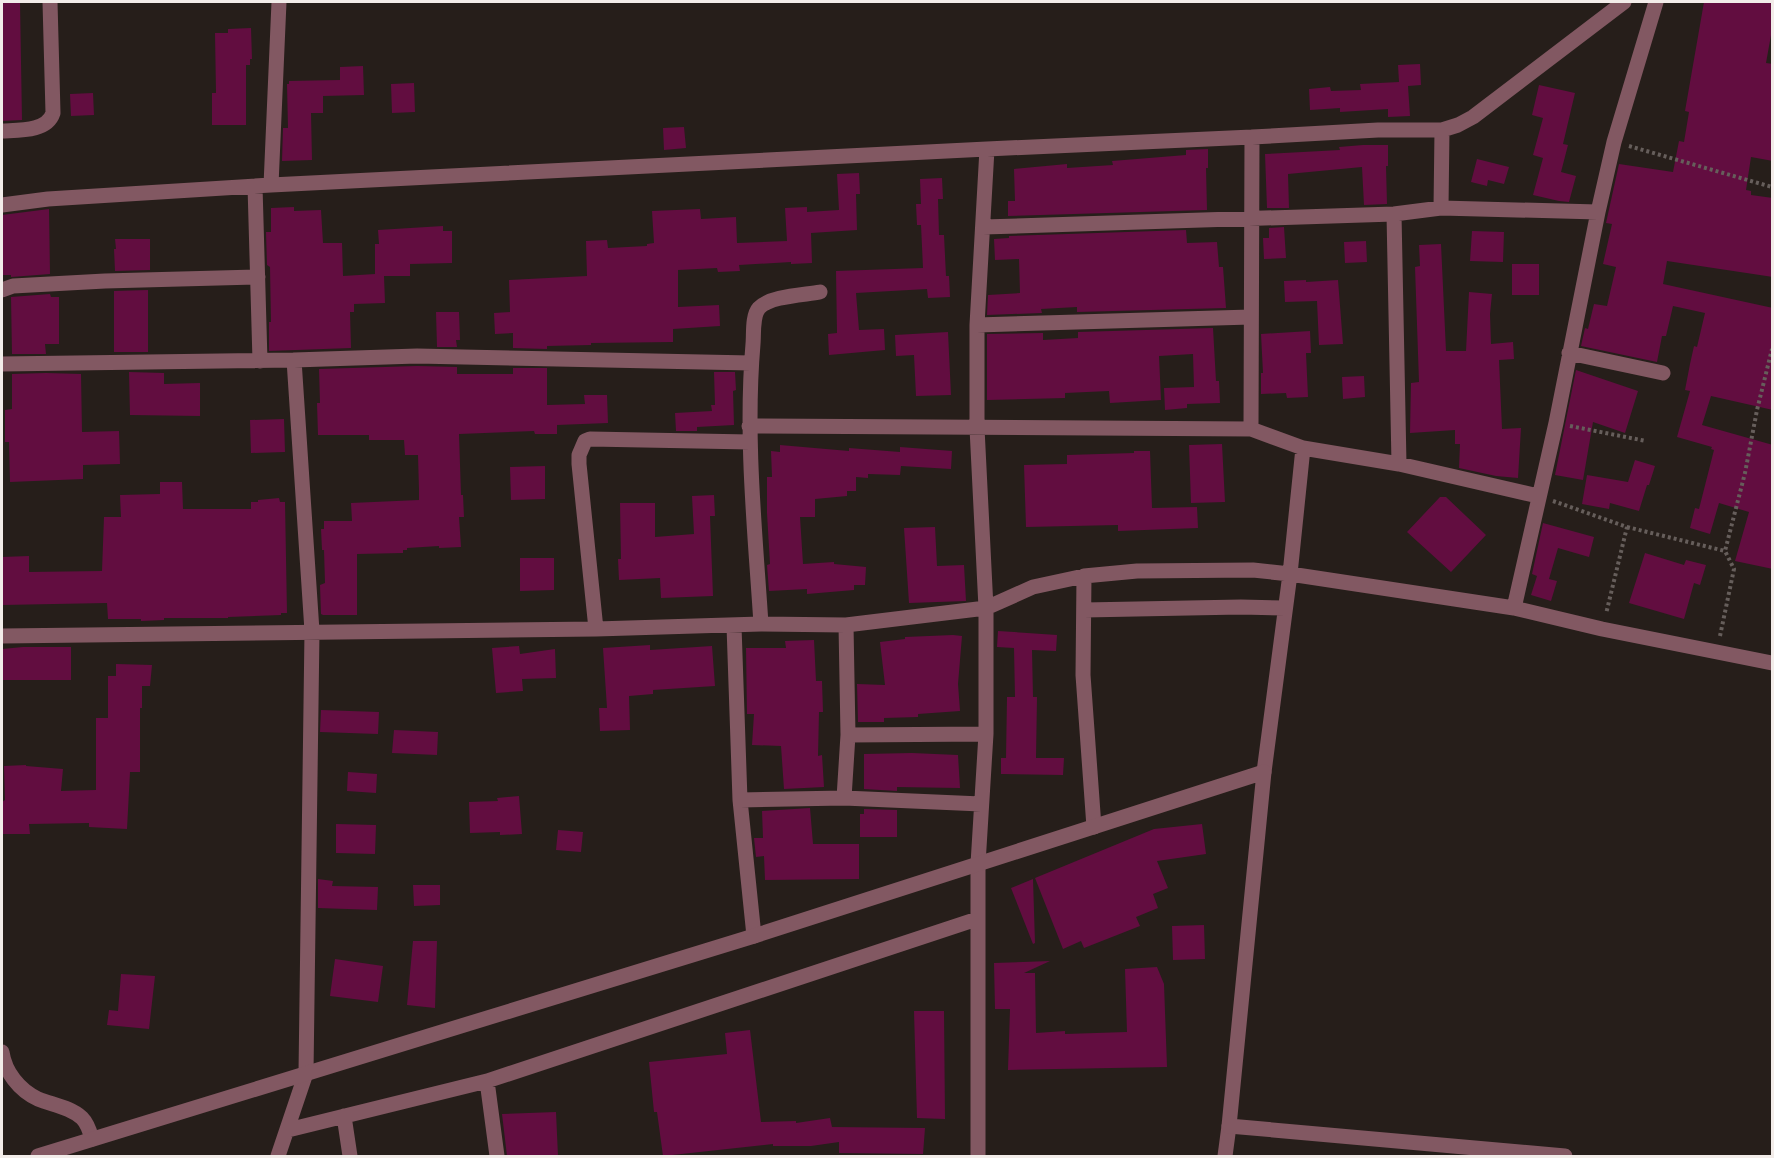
<svg xmlns="http://www.w3.org/2000/svg" width="1774" height="1158" viewBox="0 0 1774 1158" font-family="'Noto Sans',sans-serif">
  <style>
    .building { fill: #620d40 }
    .lines { fill: none; stroke-linecap: round; stroke-linejoin: round }
    .path { stroke: #665e5b; stroke-width: 4; stroke-dasharray: 3 3; stroke-linecap: butt }
    .minor { stroke: #825862; stroke-width: 15 }
    .tertiary { stroke: #825862; stroke-width: 15 }
  </style>
  <rect width="100%" height="100%" fill="#261e1a"/>
  <path class="building" d="M2 2H20L22 120 2 121Z
    M1704 2 1773 3V24L1766 63 1773 64V161L1751 157 1746 190 1751 191V195L1773 198V277L1667 261 1663 284 1773 308V410L1711 396 1702 425 1773 445V569L1735 561 1749 512 1719 503 1710 534 1690 528 1695 508 1699 509 1714 450 1711 449 1712 447 1677 437 1690 391 1685 390 1690 364 1694 346 1697 347 1705 313 1673 306 1666 336H1662L1657 362 1581 346 1585 328 1588 329 1594 304 1607 306 1616 267 1603 264 1612 224 1606 223 1619 164 1673 172 1679 141 1684 142 1689 112 1685 111Z
    M251 28 252 59H250V65H246V125H212V93H216L215 33H228V29Z
    M1420 64 1421 85 1408 86 1410 116 1388 117V109L1340 112V108L1310 110 1309 89 1330 87 1331 91 1361 90 1360 84 1399 82 1398 65Z
    M363 66 364 95 323 96V113H311L312 160 282 161 283 128H288L287 84H289V81L340 80V67Z
    M414 83 415 112 392 113 391 84Z
    M1539 85 1575 93 1563 144 1568 145 1561 172 1576 176 1569 202 1559 201 1533 195 1543 158 1533 155 1543 118 1532 115Z
    M93 93 94 115 71 116 70 94Z
    M684 127 686 148 664 150 663 128Z
    M1363 145H1388V166H1386L1387 204 1364 205 1362 167 1288 174 1289 208H1267L1265 154 1340 150 1339 147Z
    M1208 149V168H1206L1207 210 1008 216V201H1015L1014 169 1067 164V168L1113 165 1112 161 1186 155V150Z
    M1477 159 1509 167 1504 184 1488 180 1487 186 1471 182Z
    M859 173 860 194H856L857 230 811 233 812 263 791 264V262L739 265 740 271 718 272 717 268 678 270V307L719 305 720 326 673 329V342L591 343V345L547 346V349L513 348V333L495 334 494 313 510 312 509 280 587 276 586 241 607 240 608 248 647 246V244L654 243 652 211 700 209 701 219 736 217 737 243 787 241 785 208 807 207V212L839 210 837 174Z
    M942 178 943 199H938L939 235H944L946 276H949L950 297 928 298 927 289 856 293 859 330 884 329 885 350 829 355 828 334 837 333 836 271 923 268 921 225H917L916 204H921L920 179Z
    M294 207V211L321 210 323 243H342L343 276 375 274V244H379L378 230 443 226V231H452V263L410 264V276H384L385 303 354 304V312H350L351 348 269 351V322H271L270 267 267 265 266 232H271V208Z
    M49 209 50 274 11 277V275H2V215Z
    M1284 227 1286 258 1264 259 1263 238H1269V228Z
    M1186 230 1187 243 1217 242 1219 267H1223L1226 308 1077 312V307L1041 309 1042 313 987 315 988 295 1020 293 1019 259 995 260 994 239 1009 238V236Z
    M1472 231 1504 232 1503 262 1470 261Z
    M115 239H150V270L115 271 114 249H116Z
    M1366 241 1367 262 1345 263 1344 242Z
    M1441 244 1446 351H1466L1469 292 1492 294 1490 314 1491 344 1513 342 1514 359 1499 360 1502 429 1521 428 1518 478 1496 476 1459 468 1460 444H1455V430L1410 433 1411 383 1419 382 1415 267 1420 266 1419 245Z
    M1512 264H1539V295H1512Z
    M1306 280V282L1338 280 1343 344 1319 345 1317 301 1285 302 1284 281Z
    M148 290V352H114V291Z
    M50 294 51 297H59V344H45L46 354H12L11 297Z
    M436 312H459L460 340H456L457 347H437Z
    M1213 328 1216 381H1219L1220 403 1187 404V408L1165 410 1164 388 1194 387 1193 354 1159 356 1161 400 1110 403 1109 391 1065 393V398L987 400V334L1043 333V340L1078 338V332Z
    M1310 331 1311 353H1306L1308 397 1287 398 1286 393 1261 394V373H1263L1261 334Z
    M948 332 951 395 916 396 914 355 896 356 895 335Z
    M417 366 457 367V374H513V368H547V405L585 404 584 395H607L608 423 557 425V434H535L534 431 459 434 461 495H463L464 517H459L461 547 439 548V546L407 548V550H403V553L357 554V615H323L321 614 320 585 325 583 324 550H322L321 529H324V521H352L351 503 419 500V490L418 455H405L404 440H369V435H318L317 403H320L319 369Z
    M1576 370 1638 391 1625 433 1593 422 1583 480 1555 475Z
    M129 372 164 373V384L200 383V416L130 415Z
    M714 372H735L736 390 733 391 734 425 697 427V431H676L675 413 712 411 711 405H715Z
    M46 373 81 374 82 432 119 431 120 464 83 465V479L10 482 9 442H5V410L12 409V374Z
    M1364 376 1365 397 1343 399 1342 377Z
    M284 419 285 452 251 453 250 420Z
    M1222 444 1225 502 1191 503 1189 445Z
    M780 445 849 451V448L900 452V447L952 451 951 469 901 466 900 475 868 474V478L856 477V491H847V496L815 499V517H800L803 564 834 562V564L866 567 865 585H854V590L807 594V589L769 591 767 565 770 564 767 513V477H772L771 451 780 452Z
    M1134 451H1150L1152 508 1197 507 1198 528 1118 531V525L1026 527 1024 465 1067 464V455L1134 453Z
    M1635 460 1655 466 1649 485H1647L1639 511 1610 503 1609 509 1582 504 1587 475 1628 482Z
    M545 466V499L511 500 510 467Z
    M160 482H182L183 509H251V502H258V500L279 498 280 502H285L287 613H281V615L228 617V618H164V620L141 621V619H108L107 603 2 605V557L29 556V572L102 571 104 517H121L120 495 160 494Z
    M714 495 715 516H710L713 596 661 598 660 578 619 580 618 559H621L620 503H655V537L694 534 692 496Z
    M1440 497H1446L1486 535 1451 572 1407 532Z
    M1543 523 1594 537 1589 557 1558 548 1549 579 1557 581 1551 601 1531 595 1537 576 1532 574Z
    M935 527 937 566 964 565 966 601 909 603 904 528Z
    M1645 553 1684 565 1686 560 1706 565 1700 585 1694 583 1684 619 1629 603Z
    M520 558H554V590L520 591Z
    M998 631 1057 635 1056 651 1032 650 1033 697H1037L1036 758H1064L1063 775 1001 774V758H1006L1007 697H1015L1014 648 997 647Z
    M953 635 962 636 958 684 960 711 918 714V717L884 718V722H858L857 684 885 685 880 642 905 639V637Z
    M814 640 816 681H822L823 712H819L818 756 822 755 824 787 784 789 781 746 752 745 754 714H747L746 648H786L785 641Z
    M650 645V650L712 646 715 686 653 690V694L629 696 630 730 600 731 599 708H607L603 648Z
    M519 646 520 654 555 649 556 678 522 679 523 691 496 693 492 648Z
    M23 647H71V680H2V649Z
    M116 664 152 665 150 686H142V708H140V772H130L127 829 89 827V823L29 824 30 834H2V802L5 800 4 766 26 765V766L63 769 61 791 96 790V718H108V676H116Z
    M321 710 379 712 378 734 320 732Z
    M394 730 438 732 437 755 392 753Z
    M912 753 958 755 960 788 897 787V791L864 789V754Z
    M348 772 377 774 376 793 347 791Z
    M519 796 522 834 500 835V832L470 833 469 802 498 801 497 798Z
    M810 808 813 844H859V879L765 880 764 856 756 857 754 838H763L762 811Z
    M864 809 897 810V837H860V814H864Z
    M336 824 376 825 375 854 336 853Z
    M1202 824 1206 854 1157 861 1168 888 1153 894 1158 908 1136 917 1140 926 1084 948 1081 941 1063 949 1035 878 1154 829Z
    M558 830 583 832 581 852 556 850Z
    M318 879 333 881 332 886 378 887 377 910 318 908Z
    M1033 879 1035 943 1033 944 1011 888Z
    M413 885H440V905L414 906Z
    M1204 925 1205 959 1173 960 1172 926Z
    M413 941H437L435 1008 407 1005Z
    M335 959 383 966 378 1002 330 996Z
    M1050 961 1024 973H1035L1036 1033 1065 1031V1034L1127 1032 1125 969 1157 967 1164 984 1167 1067 1008 1070 1010 1009H995L994 963Z
    M121 974 155 976 149 1029 107 1025 109 1010 118 1011Z
    M914 1011H944L945 1119 917 1118Z
    M750 1030 761 1122 796 1121V1123L830 1118 832 1127 925 1128 923 1154 839 1153V1142L811 1146H773V1144L663 1156 657 1112H654L649 1062 727 1054 725 1033Z
    M556 1112 558 1156H507L502 1114Z"/>
  <g class="lines">
    <path class="path" d="M1629 146 1772 187
      M1570 426 1646 441
      M1553 501 1627 527 1606 614
      M1627 527 1725 551
      M1720 636 1734 569 1725 551 1745 473 1757 410 1772 349"/>
    <path class="minor" d="M2 131C18 130 47 132 53 113L50 2
      M1252 137 1378 130H1442L1458 125 1473 117 1624 2
      M271 185 279 2
      M255 186 260 361
      M2 205 48 199 271 185 987 149 977 325V428L986 608V734L978 864V1156
      M1441 208 1598 212
      M983 227 1394 214 1441 208 1442 130
      M2 290 13 286 105 281 258 277
      M977 325 1251 317
      M1569 353 1663 373
      M2 364 294 360 417 356 751 363
      M749 426 1251 429 1252 137 987 149
      M1251 429 1303 448 1290 574 1264 772
      M1303 448 1399 464 1394 214
      M1399 464 1538 496
      M1084 576 1083 675 1094 827
      M1514 608 1556 423 1598 212 1614 142 1656 2
      M1084 610 1241 607 1285 608
      M761 624C755 531 745 437 753 344 754 334 752 316 759 308 770 296 804 295 820 292
      M734 626 740 800 754 936
      M596 629 579 464V455L585 441 590 439 750 442
      M2 636 596 629 761 624 846 625 986 608 1033 587 1084 576 1137 571 1253 570 1290 574 1514 608 1602 629 1772 663
      M848 735 986 734
      M844 798 848 735 846 625
      M740 800 844 798 981 804
      M2 1052C5 1072 19 1090 38 1099 53 1105 70 1107 82 1118 88 1124 90 1132 92 1139
      M344 1116 350 1156
      M288 1130 487 1081
      M278 1156 306 1073 312 631 294 360
      M497 1156 487 1081 977 919
      M1225 1156 1229 1126"/>
    <path class="tertiary" d="M38 1156 754 936 1264 772 1229 1126 1565 1156"/>
  </g>
  <rect width="1774" height="1158" fill="none" stroke="#f2ece9" stroke-width="6"/>
</svg>
